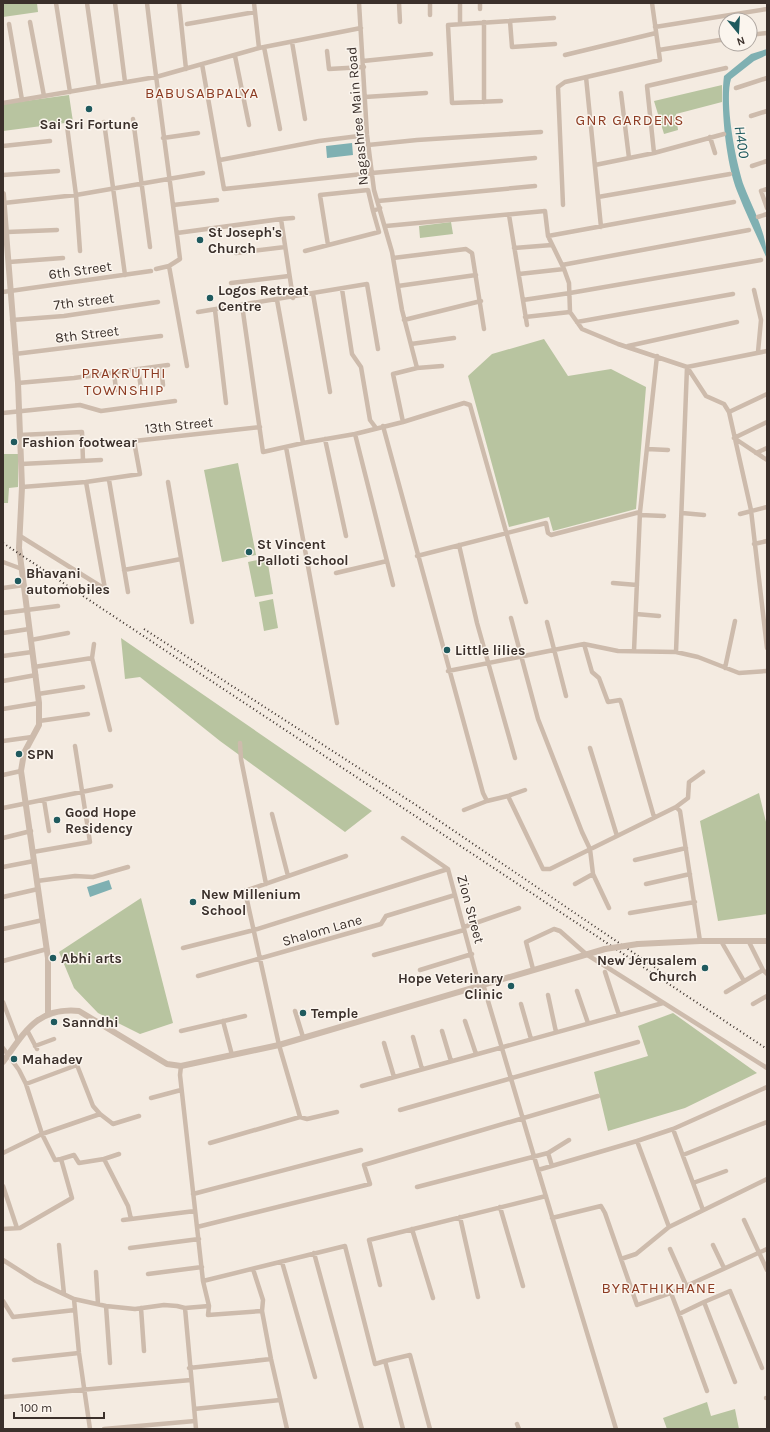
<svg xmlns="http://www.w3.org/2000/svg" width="770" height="1432" viewBox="0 0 770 1432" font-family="Karla,sans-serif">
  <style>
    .green { fill: #b8c4a0 }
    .water { fill: #7fb0b2 }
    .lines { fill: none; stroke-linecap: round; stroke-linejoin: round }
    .minor { stroke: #cdbbac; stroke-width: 4.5 }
    .tertiary { stroke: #cdbbac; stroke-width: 6 }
    .rail { stroke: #3b302b; stroke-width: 2; stroke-dasharray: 1 3; stroke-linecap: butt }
    .tertiary-bridge { stroke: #cdbbac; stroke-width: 6 }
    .poi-dot { fill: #1f5a5e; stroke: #fbf5ee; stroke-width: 1.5 }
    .labels { text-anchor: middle; stroke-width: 3; stroke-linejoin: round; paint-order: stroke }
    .street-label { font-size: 14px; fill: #3b302b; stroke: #fbf5ee }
    .poi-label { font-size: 14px; font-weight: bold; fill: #3b302b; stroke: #fbf5ee; text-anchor: start }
    .neighbourhood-label { font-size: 15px; letter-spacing: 1px; fill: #8c3b22; stroke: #fbf5ee }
    .water-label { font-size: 15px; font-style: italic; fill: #1f5a5e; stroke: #fbf5ee }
  </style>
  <rect width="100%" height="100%" fill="#f4ebe1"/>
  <path class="green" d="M3 3H37L38 12 3 17Z
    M722 85V102L676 114 678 130 664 134 654 101Z
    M69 95 73 122 3 131V104Z
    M451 222 453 234 420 238 419 226Z
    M544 339 568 376 611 369 646 387 636 509 553 531 549 517 509 527 468 376 492 354Z
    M3 454H18V487L9 488 8 503H3Z
    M238 463 256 555 222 562 204 470Z
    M267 558 273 594 255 597 248 562Z
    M273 599 278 628 264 631 259 602Z
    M121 638 372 811 345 832 220 741 140 677 125 679Z
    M759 793 767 826V914L718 921 700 821Z
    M141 898 173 1023 140 1034 98 1013 74 988 59 952Z
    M673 1013 757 1073 685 1108 608 1131 594 1072 648 1056 638 1026Z
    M707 1402 711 1416 735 1409 739 1429H667L663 1418Z"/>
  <path class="water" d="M767 49V55L754 61 731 79C724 102 736 163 744 186 753 209 767 233 767 259 757 236 746 214 737 191 726 163 720 106 724 76L751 54Z
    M352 143 353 155 327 158 326 146Z
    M109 880 112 889 90 897 87 887Z"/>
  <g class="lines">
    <path class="minor" d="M56 3 70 92
      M87 3 99 87
      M115 3 125 82
      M147 3C157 88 169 173 180 259L169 266 187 366
      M179 3 186 69
      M254 3 259 48
      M359 3 367 135 374 190 392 252 402 310 417 368
      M399 3 400 22
      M430 3V15
      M460 3V24
      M480 3V9
      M510 21 512 47 555 44
      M30 22 44 96
      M9 24 22 100
      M187 24 255 12
      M655 27 767 9
      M750 35 767 33
      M292 42 305 119
      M264 47 280 129
      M659 50 726 39
      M327 51 329 69 364 67
      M565 55 656 33
      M235 56 249 125
      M363 61 431 54
      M202 64 224 189 372 173 535 158
      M586 77 601 227
      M736 88 767 78
      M621 93 629 158
      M365 97 426 93
      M501 101 452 103 448 25 554 18
      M484 102V22
      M3 103 156 77 259 48 361 28
      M751 116 767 111
      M133 119 150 247
      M104 122 125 275
      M67 126 76 195 80 251
      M710 137 715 153
      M163 138 198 133
      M368 145 417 140 541 132
      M3 146 50 141
      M654 153 647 86 726 68
      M220 160 319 141 367 135
      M595 165 654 153 724 134
      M752 166 767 161
      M3 175 58 171
      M767 189 761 191 767 208
      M598 197 730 174
      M378 201 535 186
      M4 203 76 195 203 173
      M173 205 217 200
      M563 205 558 87 565 82 660 60 652 3
      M509 215 527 325
      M758 217 767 214
      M281 219 293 218
      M386 226 545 211 548 236 564 269 569 283 570 312 582 329 618 344 687 367 767 351
      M7 232 57 230
      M177 233 281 219 293 298
      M548 236 734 202
      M328 245 320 195 368 190 373 211 380 208
      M514 248 552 245
      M305 251 379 232 373 211
      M236 253 285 247
      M393 258 466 249 472 253 484 329
      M9 262 63 258
      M562 265 749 230
      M156 269 169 266
      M519 274 564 269
      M231 283 289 276
      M398 286 476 275
      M342 289 352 354 361 367 370 420 376 428
      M754 290 761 320 758 352
      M3 292 151 271
      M313 294 330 392
      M277 300 303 443
      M523 300 570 293 761 260
      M242 305 263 452 303 443 355 434 403 422 393 374 417 368 442 366
      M215 310 226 403
      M198 312 367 284 378 349
      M525 317 570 312
      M12 320 64 316 158 302
      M404 320 481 301
      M577 322 733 294
      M411 344 454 338
      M628 346 737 322
      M15 354 161 336
      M161 366 163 385
      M687 367 706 396 724 404 729 412 751 510 767 648
      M138 369 141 388
      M114 372 116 390
      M18 383 74 378 168 365
      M729 412 767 394
      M3 413 80 405 101 411 175 401
      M403 422 464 403 470 405 526 602
      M383 426 483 793 487 801 508 796 543 869H550L676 807 688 798 689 782 703 772
      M355 434 393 585
      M20 435 82 432 83 461
      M734 438 767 460
      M734 438 767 422
      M325 439 346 536
      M286 447 337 723
      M647 449 668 450
      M756 453 767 448
      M21 464 101 460
      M109 480 128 592
      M168 482 192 622
      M22 487 86 482 140 474 134 441 260 427
      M682 513 704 515
      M740 514 767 507
      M640 515 664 516
      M20 536 105 589 86 482
      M754 544 767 541
      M459 545 477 623 515 758
      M417 556 546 523 548 533 551 535 640 512
      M3 562 22 569
      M124 570 181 559
      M336 573 387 561
      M613 583 637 585
      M3 588 24 585
      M3 613 58 606
      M636 614 659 616
      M511 618 538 719 582 832 590 849 593 874 609 908
      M547 622 566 696
      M3 633 29 629
      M31 640 68 633
      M94 644 92 658 110 730
      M584 644 592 672 599 678 608 702 620 700 621 702 654 817
      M634 651 640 512 657 356
      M676 652 687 367
      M3 656 32 652
      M34 667 92 658
      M725 668 735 621
      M448 671 584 644 618 651 676 652 698 657 739 673 767 671
      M3 681 36 675
      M38 694 83 687
      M3 709 39 703
      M39 721 88 714
      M3 741 32 737
      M240 743 241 759 266 884
      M590 748 617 836
      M3 775 21 771
      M508 796 525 790
      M44 800 49 831
      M676 807 680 811 700 941
      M3 808 111 786
      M464 810 487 801
      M272 814 288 876
      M3 838 31 831
      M403 838 448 869 479 985
      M33 852 90 842 75 746
      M635 860 686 848
      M3 867 34 861
      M37 881 75 876 93 877 128 867
      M575 884 593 874
      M646 884 690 874
      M3 897 38 889
      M630 913 695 902
      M464 927 519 908
      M3 929 43 920
      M721 941 744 981
      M749 942 763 970 767 974
      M183 948 254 930 448 869
      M374 955 464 930
      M3 961 47 949
      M533 969 526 942 554 929 560 931 586 954 767 1068
      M420 970 472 954
      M605 972 619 1015
      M198 976 381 924 386 916 455 895
      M483 984 538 1170 637 1141 669 1227
      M577 991 588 1023
      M726 992 763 970
      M548 995 556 1032
      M3 1002 18 1041
      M521 1004 531 1039
      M753 1004 767 996
      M295 1011 303 1037
      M223 1021 232 1055
      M465 1021 476 1054
      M27 1030 37 1049
      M181 1031 245 1016
      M442 1031 451 1061
      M413 1037 422 1069
      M384 1043 394 1077
      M35 1046 54 1039
      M3 1048 19 1070 26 1084 42 1134 55 1160 61 1159 72 1198 20 1228 3 1229
      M26 1084 77 1065 93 1106 100 1114
      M362 1086 663 1003
      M151 1098 181 1090
      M400 1110 638 1042
      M300 1117 279 1045 245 891 346 856
      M673 1129 703 1210
      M637 1141 673 1129 767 1087
      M210 1143 300 1117 307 1119 337 1112
      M3 1153 42 1134 100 1114 113 1124 139 1116
      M548 1153 552 1166
      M683 1155 767 1122
      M61 1159 74 1155 79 1163 104 1159 128 1206 131 1219
      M104 1159 119 1154
      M538 1170 616 1429
      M693 1183 726 1171
      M3 1186 17 1228
      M417 1187 548 1153 569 1140
      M193 1194 361 1150
      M500 1207 523 1286
      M460 1217 478 1297
      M552 1218 601 1206 605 1213 637 1305 671 1293 767 1249
      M123 1220 195 1211
      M744 1220 767 1270
      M197 1227 370 1184 364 1165 598 1096
      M412 1229 433 1298
      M59 1245 64 1294
      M713 1245 724 1268
      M130 1248 199 1239
      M670 1249 686 1285
      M314 1253 362 1429
      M621 1259 636 1254 669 1227 767 1179
      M3 1260 36 1281 74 1299
      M282 1262 315 1377
      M253 1269 263 1300 262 1311 271 1359 287 1429
      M96 1272 98 1304
      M148 1274 202 1267
      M203 1281 345 1246 375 1364 385 1361 403 1429
      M380 1285 369 1240 546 1196
      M671 1293 679 1314 704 1302 735 1382
      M3 1301 13 1317 75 1310
      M704 1302 730 1291 762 1368
      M106 1306 110 1363
      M209 1306 208 1315 262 1311
      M141 1308 144 1351
      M185 1308 196 1429
      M679 1314 707 1391
      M14 1360 79 1353
      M385 1361 410 1355 430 1429
      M189 1368 271 1359
      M3 1397 191 1380
      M766 1398H767
      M194 1409 280 1400
      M517 1424 519 1429
      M90 1429 79 1353 74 1299 106 1306 135 1309 164 1305 177 1306 185 1308 209 1306 203 1281 180 1075 181 1066
      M104 1429 195 1421"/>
    <path class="tertiary" d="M3 194 18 383 22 487 19 548 39 703V725L24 753 21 771 48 958V1015
      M638 944 700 941H767
      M3 1062C25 1032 37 1007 79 1011L167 1064 181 1066 279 1045 605 949"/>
    <path class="rail" d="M3 543 767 1049
      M144 629 416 805 669 977"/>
    <path class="tertiary-bridge" d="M605 949 638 944"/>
  </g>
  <g class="poi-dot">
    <circle cx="89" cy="109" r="4"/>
    <circle cx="200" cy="240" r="4"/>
    <circle cx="210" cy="298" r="4"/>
    <circle cx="14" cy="442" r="4"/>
    <circle cx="249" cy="552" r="4"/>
    <circle cx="18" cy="581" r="4"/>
    <circle cx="447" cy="650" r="4"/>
    <circle cx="19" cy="754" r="4"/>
    <circle cx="57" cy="820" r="4"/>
    <circle cx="193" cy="902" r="4"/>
    <circle cx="53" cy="958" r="4"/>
    <circle cx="705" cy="968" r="4"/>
    <circle cx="511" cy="986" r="4"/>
    <circle cx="303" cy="1013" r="4"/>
    <circle cx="54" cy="1022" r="4"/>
    <circle cx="14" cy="1059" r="4"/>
  </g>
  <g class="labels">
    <g class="street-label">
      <text transform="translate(357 116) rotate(-95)" y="5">Nagashree Main Road</text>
      <text transform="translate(80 270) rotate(-8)" y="5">6th Street</text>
      <text transform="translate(84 301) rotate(-7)" y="5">7th street</text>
      <text transform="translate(87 334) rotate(-7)" y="5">8th Street</text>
      <text transform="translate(179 425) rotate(-6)" y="5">13th Street</text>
      <text transform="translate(471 909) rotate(75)" y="5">Zion Street</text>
      <text transform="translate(322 930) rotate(-16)" y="5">Shalom Lane</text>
    </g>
    <g class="poi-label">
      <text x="89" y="129" text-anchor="middle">Sai Sri Fortune</text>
      <text x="208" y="237">St Joseph's<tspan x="208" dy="16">Church</tspan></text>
      <text x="218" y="295">Logos Retreat<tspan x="218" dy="16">Centre</tspan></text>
      <text x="22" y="447">Fashion footwear</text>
      <text x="257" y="549">St Vincent<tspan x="257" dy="16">Palloti School</tspan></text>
      <text x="26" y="578">Bhavani<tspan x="26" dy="16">automobiles</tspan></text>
      <text x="455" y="655">Little lilies</text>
      <text x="27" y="759">SPN</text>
      <text x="65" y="817">Good Hope<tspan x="65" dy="16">Residency</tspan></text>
      <text x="201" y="899">New Millenium<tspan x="201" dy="16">School</tspan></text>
      <text x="61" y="963">Abhi arts</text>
      <text x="697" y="965" text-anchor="end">New Jerusalem<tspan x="697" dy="16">Church</tspan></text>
      <text x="503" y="983" text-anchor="end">Hope Veterinary<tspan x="503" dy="16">Clinic</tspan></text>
      <text x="311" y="1018">Temple</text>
      <text x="62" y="1027">Sanndhi</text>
      <text x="22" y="1064">Mahadev</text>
    </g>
    <g class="neighbourhood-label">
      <text x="202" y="98">BABUSABPALYA</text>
      <text x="630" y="125">GNR GARDENS</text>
      <text x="124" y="378">PRAKRUTHI<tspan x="124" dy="17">TOWNSHIP</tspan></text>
      <text x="659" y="1293">BYRATHIKHANE</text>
    </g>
    <g class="water-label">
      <text transform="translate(742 142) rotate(81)" y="5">H400</text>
    </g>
  </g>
  <rect width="770" height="1432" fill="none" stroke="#3b302b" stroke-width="8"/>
  <g transform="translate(738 32) rotate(162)"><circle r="19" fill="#fbf5ee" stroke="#aea6a0"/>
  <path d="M0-3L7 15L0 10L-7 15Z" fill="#1f5a5e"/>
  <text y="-6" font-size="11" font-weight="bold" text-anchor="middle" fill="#3b302b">N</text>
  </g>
  <path d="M14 1412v6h90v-6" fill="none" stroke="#3b302b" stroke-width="2"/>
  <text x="20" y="1412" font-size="12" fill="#3b302b" stroke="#fbf5ee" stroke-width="3" paint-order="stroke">100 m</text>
</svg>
